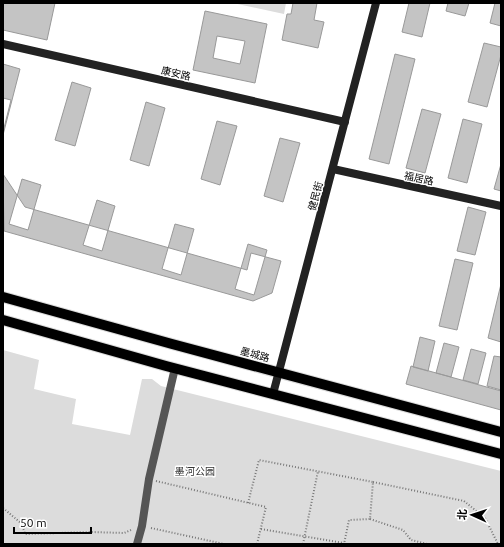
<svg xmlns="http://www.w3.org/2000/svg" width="504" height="547" viewBox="0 0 504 547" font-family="Ubuntu,'Noto Sans SC',sans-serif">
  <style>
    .green { fill: #dcdcdc }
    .building { fill: #c4c4c4; stroke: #999; fill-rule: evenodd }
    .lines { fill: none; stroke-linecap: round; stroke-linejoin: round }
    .primary-casing { stroke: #dbdbdb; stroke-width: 12 }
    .path { stroke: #777; stroke-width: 2; stroke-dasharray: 1 2; stroke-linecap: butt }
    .street { stroke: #555; stroke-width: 8 }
    .secondary { stroke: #222; stroke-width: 8 }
    .primary { stroke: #000; stroke-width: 10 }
    .labels { text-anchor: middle; stroke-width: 3; stroke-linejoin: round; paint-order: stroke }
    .street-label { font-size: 10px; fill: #000; stroke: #fff }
    .park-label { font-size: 10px; fill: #333; stroke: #fff }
  </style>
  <rect width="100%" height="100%" fill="#fff"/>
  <path class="green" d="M233 3H286L284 14Z
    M3 350 39 360 34 389 76 399 72 424 130 435 142 379H152L161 386 501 471V544H3Z"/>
  <path class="building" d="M3 3H55L47 40 3 30Z
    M293 3H317L314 20 324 22 318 48 282 40 287 14H291Z
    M409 3H430L422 37 402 32Z
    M448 3H469L465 16 446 11Z
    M495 3H501V26L490 23Z
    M205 11 267 24 255 83 193 70ZM217 36 245 41 240 64 213 58Z
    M484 43 501 47V55L487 107 468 102Z
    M395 54 415 59 389 164 369 159Z
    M3 64 20 69 3 135Z
    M72 82 91 88 75 146 55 140Z
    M3 98 11 100 3 132Z
    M146 102 165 108 149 166 130 160Z
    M422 109 441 114 425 173 406 168Z
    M463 119 482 124 467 183 448 178Z
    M217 121 237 126 220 185 201 179Z
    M280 138 300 143 283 202 264 196Z
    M501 164V191L494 189Z
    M3 174 25 207 247 270 251 253 281 261 272 293 253 301 4 231Z
    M22 179 41 185 28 230 9 224Z
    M97 200 115 206 102 251 83 245Z
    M468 207 486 212 475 255 457 251Z
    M175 224 194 229 181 275 162 269Z
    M248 244 267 250 254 295 235 289Z
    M455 259 473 263 457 330 439 326Z
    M501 284V342L488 338Z
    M420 337 435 341 428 371 413 367Z
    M444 343 459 347 451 377 436 373Z
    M471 349 486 353 478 384 463 380Z
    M494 356 501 357V390L487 386Z
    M411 366 501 391V410L406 384Z"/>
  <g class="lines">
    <defs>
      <path id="primary" d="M3 297 172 344 501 432
        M3 320 166 366 501 454"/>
    </defs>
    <use href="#primary" class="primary-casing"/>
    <path class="path" d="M156 481 266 507 257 544
      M373 482 464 501 485 518 498 544
      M248 503 259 460 373 482 370 519 349 520 344 544
      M3 508 22 524 25 534 91 532 124 533 131 530
      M370 519 403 530 411 540 427 544
      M151 528 224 544
      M261 529 344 543
      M303 544 318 471"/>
    <path class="street" d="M137 544 142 526 149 479 175 368"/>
    <path class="secondary" d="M3 44 345 122
      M333 169 501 206
      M273 394 376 3"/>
    <use href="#primary" class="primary"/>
  </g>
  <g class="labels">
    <g class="street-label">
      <text transform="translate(176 73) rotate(13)" y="4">康安路</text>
      <text transform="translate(419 178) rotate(12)" y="4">福居路</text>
      <text transform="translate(315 196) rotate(-75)" y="4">健民街</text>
      <text transform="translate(255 354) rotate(15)" y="4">墨城路</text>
    </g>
    <g class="park-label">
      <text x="195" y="475">墨河公园</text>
    </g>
  </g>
  <rect width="504" height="547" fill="none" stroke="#000000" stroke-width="8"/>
  <g transform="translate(472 515) rotate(273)" stroke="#ffffff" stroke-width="3" paint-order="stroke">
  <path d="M0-3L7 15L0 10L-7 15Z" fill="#000000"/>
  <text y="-6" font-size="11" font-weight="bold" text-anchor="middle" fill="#000000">北</text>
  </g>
  <path d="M14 527v6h77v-6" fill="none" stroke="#000000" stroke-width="2"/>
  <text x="20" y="527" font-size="12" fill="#000000" stroke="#ffffff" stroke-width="3" paint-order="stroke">50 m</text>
</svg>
